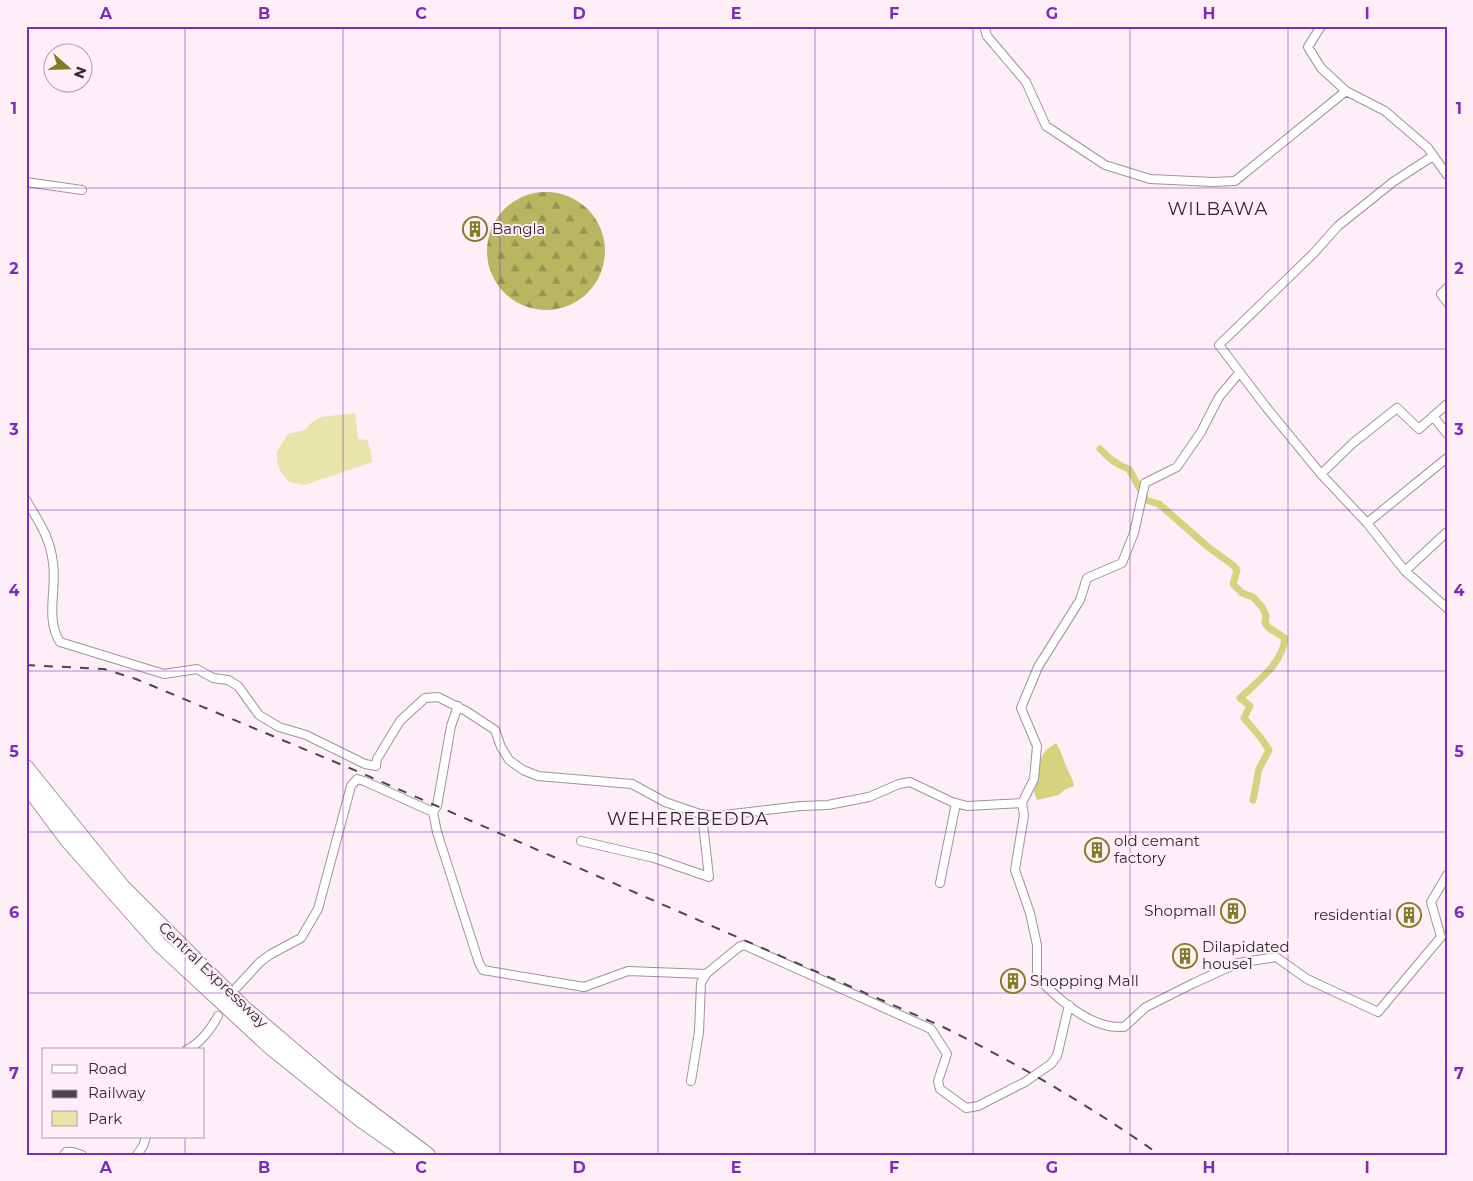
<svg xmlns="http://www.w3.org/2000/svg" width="1473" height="1181" viewBox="0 0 1473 1181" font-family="Montserrat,sans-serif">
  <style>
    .green { fill: #e7e5aa }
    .forest { fill: url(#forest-firs) }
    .water { fill: #d6d27d }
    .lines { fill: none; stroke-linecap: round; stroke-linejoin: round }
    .canal { stroke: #d6d27d; stroke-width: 7 }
    .street-casing { stroke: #a1929b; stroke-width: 10 }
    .highway-casing { stroke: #a1929b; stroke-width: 16 }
    .street { stroke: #fff; stroke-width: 8 }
    .highway { stroke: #fff; stroke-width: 14 }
    .rail { stroke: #4d464b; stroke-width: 2; stroke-dasharray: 9 9; stroke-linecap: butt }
    .grid { fill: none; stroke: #7b2cbf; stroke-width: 1; stroke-opacity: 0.55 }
    .labels { text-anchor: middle; stroke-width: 4; stroke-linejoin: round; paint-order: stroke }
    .poi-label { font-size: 15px; fill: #302a2e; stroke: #feeef8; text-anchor: start }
    .street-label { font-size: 15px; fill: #302a2e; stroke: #feeef8 }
    .quarter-label { font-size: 18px; letter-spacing: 1px; fill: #33272f; stroke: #feeef8 }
    .neatline { fill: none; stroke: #7b2cbf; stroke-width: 2 }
    .grid-label { font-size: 16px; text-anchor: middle; font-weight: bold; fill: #7b2cbf }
  </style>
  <defs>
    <pattern id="forest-firs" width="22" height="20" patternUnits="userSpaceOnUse" patternTransform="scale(1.25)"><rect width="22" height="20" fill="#b9b560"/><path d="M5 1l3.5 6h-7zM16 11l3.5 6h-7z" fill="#979350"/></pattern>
  </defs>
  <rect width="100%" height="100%" fill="#feeef8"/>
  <path class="green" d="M355 413 358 439 367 440 371 451 372 462 305 485 289 482 281 472 277 462V452L288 434 305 430 312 422 321 417Z"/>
  <path class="forest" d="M487 251a59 59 0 1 1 118 0a59 59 0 1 1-118 0Z"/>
  <path class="water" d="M1056 743C1061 751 1063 758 1066 766 1069 774 1073 778 1074 786L1064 790 1059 795 1037 800 1034 792 1041 758 1046 750Z"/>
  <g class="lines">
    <path class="canal" d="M1100 449C1108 458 1117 465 1129 469L1146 500 1159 504 1208 547 1233 565 1237 570 1233 584 1242 593 1253 597 1262 607 1266 615 1265 623 1269 628 1285 638C1283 663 1257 682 1240 698L1250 706 1244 718 1261 738 1269 750 1259 769 1253 800"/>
    <defs>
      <path id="street" d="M984 26 987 36 1026 82 1046 126 1105 165 1150 179 1213 182 1235 181 1346 91 1321 68 1308 47 1321 26
        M1346 91 1385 111 1428 148 1447 175
        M1433 156 1393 182 1338 226 1313 254 1219 345 1266 407 1321 474 1367 523 1405 571 1447 608
        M26 182 82 190
        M1447 288 1441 294 1447 302
        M1240 372 1219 397 1201 432 1177 467 1145 483 1134 533 1122 563 1087 578 1080 600 1038 667 1021 708 1037 746 1034 779 1022 803 1024 815 1015 870 1030 913 1037 945V977C1055 996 1083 1021 1109 1026 1114 1027 1119 1027 1124 1027L1146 1007 1194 983 1238 963 1276 957 1307 979 1378 1012 1441 937 1431 902 1447 875
        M1433 416 1447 434
        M1321 474 1353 443 1397 408 1419 429 1447 404
        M26 500C39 522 50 537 53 563 57 588 45 619 60 642L164 674 197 669 213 678 228 680 238 686 259 715 279 727 306 735 365 764 376 766 377 759 400 721 425 698 438 697 466 711 495 730 501 747 509 760 523 770 538 776 632 784 665 802 700 814 716 816 801 806 828 805 869 797 899 784 910 782 952 802 967 806 1022 803
        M1367 523 1447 458
        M1405 571 1447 532
        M433 812 437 832 479 963 483 970 584 987 628 971 706 974 739 947 744 945 931 1029 947 1054 938 1081 940 1089 966 1108 978 1106 1025 1082 1051 1064 1057 1056 1069 1005
        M581 841 654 858 709 877 702 815
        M940 883 956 803
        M237 987 260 962 271 954 301 938 318 909 351 786 357 779 364 781 433 812 437 806 451 726 458 706
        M186 1050C201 1043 210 1030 218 1016
        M691 1081 699 1032 701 983 706 974
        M64 1155 66 1152H73L82 1155
        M137 1155 143 1146 146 1137"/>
      <path id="highway" d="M26 767 122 886 243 1007 331 1082 428 1155
        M26 785 67 840 160 945 270 1047 362 1121 411 1155"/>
    </defs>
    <use href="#street" class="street-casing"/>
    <use href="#highway" class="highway-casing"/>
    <use href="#street" class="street"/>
    <use href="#highway" class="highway"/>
    <path class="rail" d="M26 665 104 669 136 679 359 772 941 1026C1017 1063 1090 1106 1160 1155"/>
  </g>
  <path class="grid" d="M185 26V1050M343 26V1155M500 26V1155M658 26V1155M815 26V1155M973 26V1155M1130 26V1155M1288 26V1155M26 188H1447M26 349H1447M26 510H1447M26 671H1447M26 832H1447M26 993H1447M185 1137V1155"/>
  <defs>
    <symbol id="building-ring" viewBox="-11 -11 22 22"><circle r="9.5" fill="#feeef8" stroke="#817c23" stroke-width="1.5"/><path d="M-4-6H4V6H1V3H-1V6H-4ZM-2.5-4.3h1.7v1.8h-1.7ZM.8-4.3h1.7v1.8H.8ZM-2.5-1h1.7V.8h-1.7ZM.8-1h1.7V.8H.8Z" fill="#817c23"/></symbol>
  </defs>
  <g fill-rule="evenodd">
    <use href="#building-ring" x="461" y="215" width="28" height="28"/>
    <use href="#building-ring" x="1083" y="836" width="28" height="28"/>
    <use href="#building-ring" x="1219" y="897" width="28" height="28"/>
    <use href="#building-ring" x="1395" y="901" width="28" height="28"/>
    <use href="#building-ring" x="1171" y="942" width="28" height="28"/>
    <use href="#building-ring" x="999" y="967" width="28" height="28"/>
  </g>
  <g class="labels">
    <g class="poi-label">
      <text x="492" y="234">Bangla</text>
      <text x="1114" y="846">old cemant<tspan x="1114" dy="17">factory</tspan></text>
      <text x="1216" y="916" text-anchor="end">Shopmall</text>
      <text x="1392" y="920" text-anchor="end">residential</text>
      <text x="1202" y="952">Dilapidated<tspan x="1202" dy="17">house1</tspan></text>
      <text x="1030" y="986">Shopping Mall</text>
    </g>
    <g class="street-label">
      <text transform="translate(213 975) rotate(44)" y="5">Central Expressway</text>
    </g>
    <g class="quarter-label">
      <text x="1218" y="215">WILBAWA</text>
      <text x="688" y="825">WEHEREBEDDA</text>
    </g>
  </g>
  <rect width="1473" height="1181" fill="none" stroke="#feeef8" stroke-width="55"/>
  <rect x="42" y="1048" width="162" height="90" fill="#feeef8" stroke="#aca0a7"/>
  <rect x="52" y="1065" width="25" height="8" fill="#ffffff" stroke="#aca0a7"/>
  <text x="88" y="1074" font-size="15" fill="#302a2e">Road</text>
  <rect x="52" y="1090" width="25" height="8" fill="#4d464b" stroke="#aca0a7"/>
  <text x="88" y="1098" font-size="15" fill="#302a2e">Railway</text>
  <rect x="52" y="1111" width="25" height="15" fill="#e7e5aa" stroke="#aca0a7"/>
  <text x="88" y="1124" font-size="15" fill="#302a2e">Park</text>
  <g transform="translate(68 68) rotate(110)"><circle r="24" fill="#feeef8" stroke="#aca0a7"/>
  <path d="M0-4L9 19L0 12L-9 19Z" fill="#817c23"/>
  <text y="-8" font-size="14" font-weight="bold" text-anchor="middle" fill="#302a2e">N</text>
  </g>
  <rect x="28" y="28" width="1418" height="1126" class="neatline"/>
  <g class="grid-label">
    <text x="106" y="19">A</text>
    <text x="264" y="19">B</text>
    <text x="421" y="19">C</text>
    <text x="579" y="19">D</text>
    <text x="736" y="19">E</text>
    <text x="894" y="19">F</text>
    <text x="1052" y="19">G</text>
    <text x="1209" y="19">H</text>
    <text x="1367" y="19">I</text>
    <text x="14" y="114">1</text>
    <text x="1459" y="114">1</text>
    <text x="14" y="274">2</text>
    <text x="1459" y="274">2</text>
    <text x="14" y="435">3</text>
    <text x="1459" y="435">3</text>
    <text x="14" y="596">4</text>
    <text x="1459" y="596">4</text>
    <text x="14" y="757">5</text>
    <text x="1459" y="757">5</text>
    <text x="14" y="918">6</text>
    <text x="1459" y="918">6</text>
    <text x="14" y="1079">7</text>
    <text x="1459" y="1079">7</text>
    <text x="106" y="1173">A</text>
    <text x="264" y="1173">B</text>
    <text x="421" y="1173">C</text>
    <text x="579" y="1173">D</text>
    <text x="736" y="1173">E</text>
    <text x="894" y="1173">F</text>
    <text x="1052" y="1173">G</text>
    <text x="1209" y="1173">H</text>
    <text x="1367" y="1173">I</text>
  </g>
</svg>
